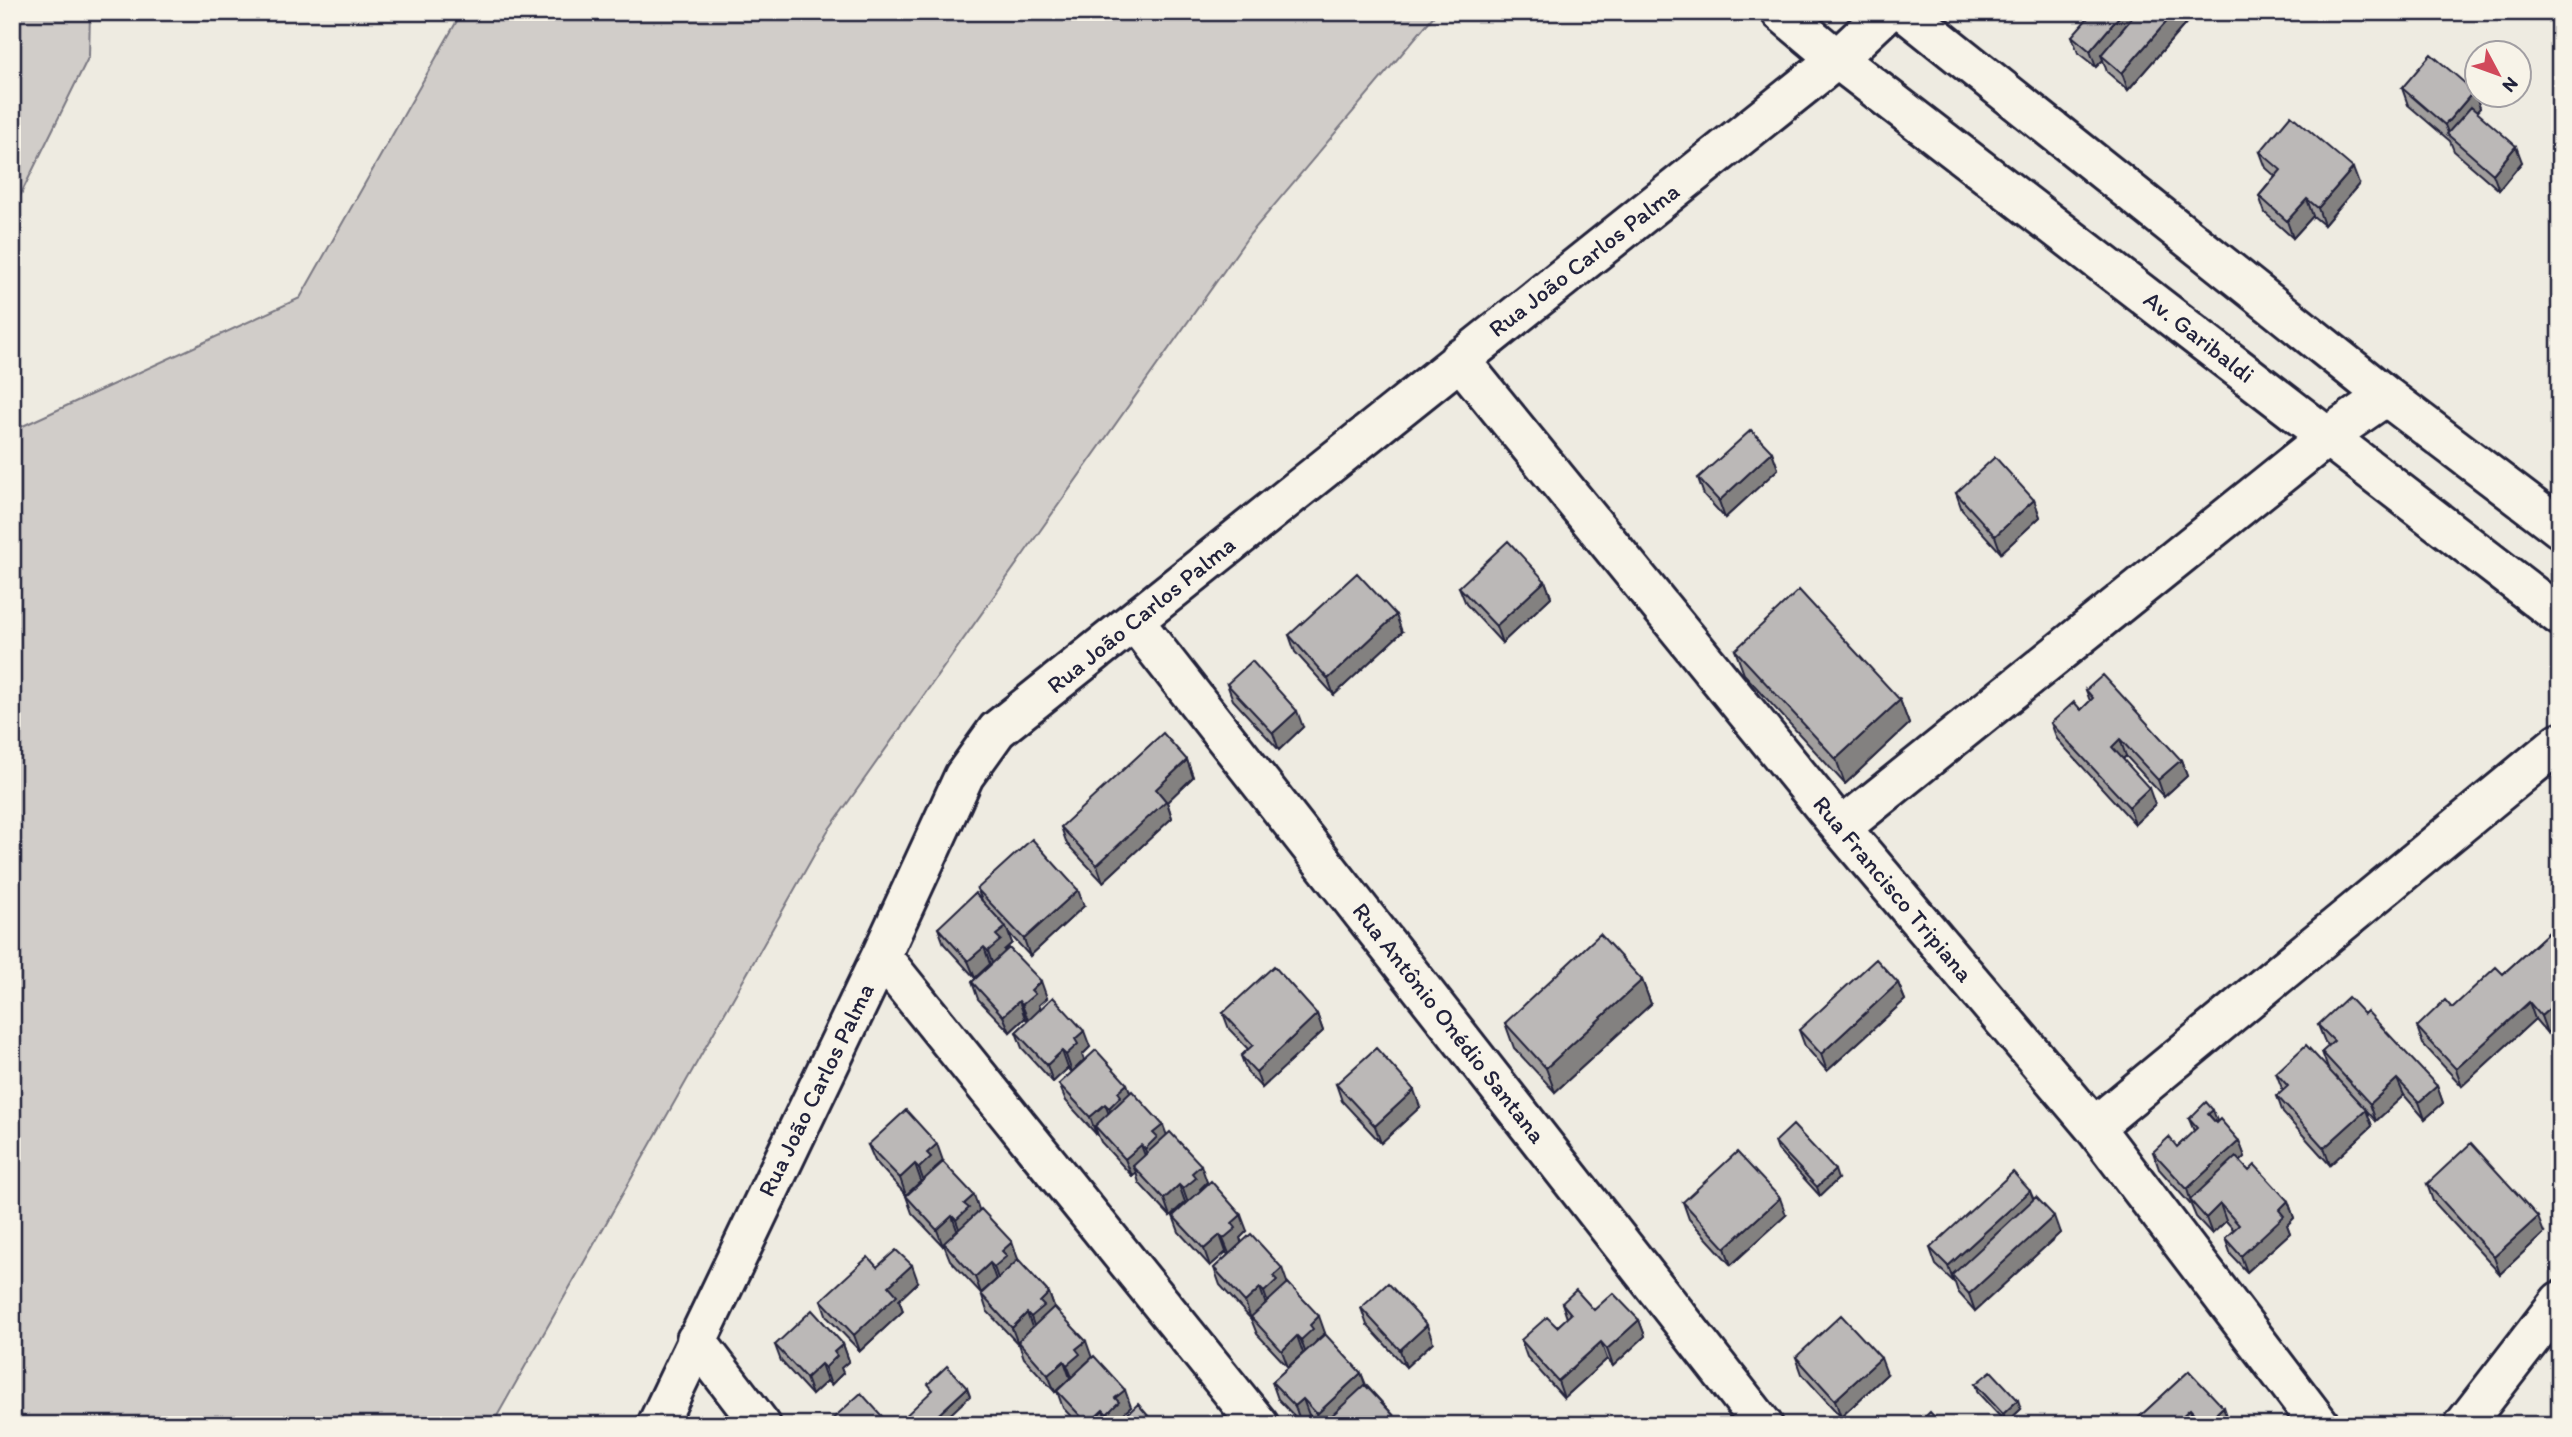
<svg xmlns="http://www.w3.org/2000/svg" width="2572" height="1437" viewBox="0 0 2572 1437" font-family="Itim,sans-serif">
  <style>
    .green { fill: #d1cdc9; stroke: #7a7882; stroke-width: 2 }
    .lines { fill: none; stroke-linecap: round; stroke-linejoin: round }
    .minor-casing { stroke: #22223b; stroke-width: 44 }
    .minor { stroke: #f7f3e8; stroke-width: 38 }
    .wall { fill: #a19e9d; stroke: #22223b; stroke-width: 2 }
    .shaded-wall { fill: #838180; stroke: #22223b; stroke-width: 2 }
    .building { fill: #bbb8b7; stroke: #22223b; stroke-width: 2 }
    .labels { text-anchor: middle; stroke-width: 6; stroke-linejoin: round; paint-order: stroke }
    .street-label { font-size: 24px; fill: #22223b; stroke: #f7f3e8 }
  </style>
  <rect width="100%" height="100%" fill="#eeebe1"/>
  <filter id="ink" filterUnits="userSpaceOnUse"><feTurbulence type="fractalNoise" baseFrequency=".0143" numOctaves="2"/><feDisplacementMap in="SourceGraphic" scale="14" xChannelSelector="R" yChannelSelector="G"/><feConvolveMatrix kernelMatrix="1 2 1 2 8 2 1 2 1" color-interpolation-filters="sRGB"/></filter>
  <g filter="url(#ink)">
    <path class="green" d="M12 12H90L89 56 12 212Z
      M462 12H1437L1250 234 827 832 492 1425H12V431L300 298Z"/>
    <g class="lines">
      <defs>
        <path id="minor" d="M1781 12 1837 59 2560 616
          M1905 12 2386 396 2560 528
          M1459 359 1841 828 2094 1127 2320 1425
          M1134 621 1763 1425
          M1841 828 2328 436 2386 396
          M881 956 1259 1425
          M2094 1127 2560 742
          M696 1340 761 1425
          M657 1425 881 956 964 776 997 730 1837 59 1887 12
          M2464 1425 2560 1301"/>
      </defs>
      <use href="#minor" class="minor-casing"/>
      <use href="#minor" class="minor"/>
    </g>
    <path class="wall" d="M2194 14 2128 90 2107 72 2103 60 2096 67 2078 53 2072 36Z
      M2402 88 2474 91 2480 108 2476 112 2522 162 2499 190 2454 151 2450 141 2408 105Z
      M2260 152 2359 184 2324 225 2313 216 2293 238 2265 213 2259 196 2275 176 2266 168Z
      M1772 452 1778 469 1725 518 1704 495 1698 478Z
      M1956 493 2034 500 2040 517 2001 553 1962 510Z
      M1545 581 1551 597 1502 643 1466 604 1459 587Z
      M1402 632 1334 695 1295 652 1289 635Z
      M1735 650 1900 700 1909 724 1845 784 1744 674Z
      M1227 684 1303 727 1279 750 1233 700Z
      M2086 690 2181 760 2187 776 2164 797 2126 756 2123 759 2155 805 2135 824 2057 739 2051 723 2081 710 2090 701Z
      M1187 760 1193 777 1167 802 1172 818 1103 882 1067 844 1061 827Z
      M977 889 1084 906 1030 956 1007 931 1012 943 1004 950 1005 952 1047 998 1039 1005 1041 1009 1090 1047 1082 1055 1084 1060 1072 1072 1068 1068 1053 1082 1022 1048 1016 1032 1028 1021 1025 1018 1010 1032 978 999 972 982 991 965 990 964 975 978 944 944 938 928 982 900Z
      M2548 933 2547 1033 2535 1019 2462 1086 2423 1044 2417 1027 2452 1008 2503 974Z
      M1642 980 1651 1004 1555 1092 1514 1048 1505 1023Z
      M1898 983 1905 1000 1827 1071 1805 1046 1799 1030Z
      M1223 1013 1317 1014 1323 1031 1262 1088 1247 1072 1241 1056 1248 1049 1229 1029Z
      M2364 1014 2437 1086 2443 1103 2425 1119 2404 1095 2376 1121 2366 1110 2372 1126 2330 1165 2283 1113 2277 1096 2283 1091 2276 1073 2328 1069 2322 1052 2329 1046 2325 1042 2318 1025Z
      M1059 1084H1127L1130 1093 1207 1182 1200 1189V1191L1247 1231 1240 1238 1242 1243 1288 1283 1325 1333 1317 1340 1361 1373 1366 1385 1396 1418 1398 1425H1318L1309 1415 1301 1423 1278 1399 1272 1382 1303 1354 1288 1367 1257 1334 1251 1319 1220 1285 1214 1268 1228 1255 1226 1252 1210 1266 1179 1232 1173 1216 1187 1203 1185 1202 1170 1216 1139 1183 1136 1172 1132 1176 1101 1142 1097 1133 1096 1134 1066 1101Z
      M1336 1084 1420 1107 1381 1143 1342 1101Z
      M2189 1119 2217 1122 2239 1141 2245 1157 2240 1162 2249 1171 2288 1201 2294 1218 2287 1225 2290 1233 2247 1272 2231 1255 2225 1238 2234 1230 2226 1221 2212 1234 2196 1217 2191 1205 2159 1169 2153 1152 2177 1147 2194 1131Z
      M1775 1142 1838 1179 1820 1196 1778 1150Z
      M868 1145 943 1161 935 1168 936 1169 979 1211 1018 1259 1049 1293 1054 1307 1092 1358 1084 1365 1131 1407 1123 1414 1124 1417 1156 1425H1079L1063 1408 1057 1391 1070 1378 1055 1392 1024 1358 1019 1344H1018L987 1311 981 1293 950 1260 944 1245 943 1246 912 1213 906 1196 922 1182 921 1181 906 1195 875 1161Z
      M2427 1184 2544 1233 2500 1274 2433 1201Z
      M2034 1199 2060 1233 1975 1311 1958 1292 1955 1283 1936 1265 1930 1248Z
      M1683 1202 1786 1215 1731 1265 1689 1219Z
      M877 1267 918 1282 899 1300 903 1311 860 1351 827 1317 821 1300Z
      M1562 1303 1639 1320 1645 1336 1613 1366 1607 1359 1564 1398 1527 1357 1521 1340 1557 1327 1567 1318Z
      M1361 1308 1433 1342 1406 1367 1367 1325Z
      M843 1344 849 1361 841 1368 843 1373 831 1385 827 1381 812 1395 781 1361 775 1345Z
      M1796 1357 1887 1374 1841 1417 1802 1374Z
      M2189 1371 2229 1424 2139 1425 2137 1419Z
      M1975 1384 2021 1409 2006 1423 1978 1393Z"/>
    <path class="shaded-wall" d="M2123 12H2144L2101 55 2103 60 2096 67 2090 51Z
      M2175 12H2193L2194 14 2128 90 2122 73Z
      M2474 91 2480 108 2453 139 2449 135 2445 125Z
      M2516 146 2522 162 2499 190 2493 174Z
      M2353 168 2359 184 2324 225 2318 208Z
      M2307 199 2313 216 2293 238 2287 221Z
      M1772 452 1778 469 1725 518 1719 501Z
      M2034 500 2040 517 2001 553 1995 536Z
      M1545 581 1551 597 1502 643 1496 626Z
      M1396 615 1402 632 1334 695 1328 679Z
      M1900 700 1909 724 1845 784 1836 759Z
      M1297 711 1303 727 1279 750 1273 733Z
      M2120 739 2126 756 2118 764 2112 747Z
      M1187 760 1193 777 1167 802 1172 818 1103 882 1097 865 1156 789Z
      M2181 760 2187 776 2164 797 2158 780Z
      M2149 788 2155 805 2135 824 2129 807Z
      M1078 890 1084 906 1030 956 1024 939Z
      M1006 927 1012 943 1004 950 1007 957 994 968 988 951 996 935Z
      M984 947 990 964 975 978 968 961Z
      M1642 980 1651 1004 1555 1092 1546 1068Z
      M1041 981 1047 998 1039 1005 1041 1011 1029 1022 1022 1005 1031 990Z
      M1898 983 1905 1000 1827 1071 1821 1054Z
      M2560 999V1022L2547 1033 2541 1016Z
      M1019 1001 1025 1018 1010 1032 1003 1016Z
      M2529 1002 2535 1019 2462 1086 2456 1069Z
      M1317 1014 1323 1031 1262 1088 1256 1072Z
      M1084 1031 1090 1047 1082 1055 1084 1060 1072 1072 1066 1055 1075 1039Z
      M1062 1051 1068 1068 1053 1082 1047 1065Z
      M2397 1079 2404 1095 2376 1121 2370 1104Z
      M1127 1084 1133 1100 1115 1124 1109 1108 1118 1092Z
      M2437 1086 2443 1103 2425 1119 2419 1102Z
      M1414 1090 1420 1107 1381 1143 1375 1126Z
      M1105 1104 1111 1120 1095 1126 1097 1133 1096 1134 1090 1117Z
      M2213 1110 2219 1126 2208 1114Z
      M2366 1110 2372 1126 2330 1165 2324 1148Z
      M1163 1125 1169 1141 1151 1166 1145 1149 1153 1133Z
      M2239 1141 2245 1157 2194 1205 2191 1202 2187 1189Z
      M937 1144 943 1161 935 1168 937 1173 925 1185 919 1168 927 1153Z
      M1141 1145 1147 1161 1133 1166 1136 1172 1132 1176 1125 1159Z
      M915 1164 921 1181 906 1195 900 1178Z
      M1201 1165 1207 1182 1200 1189 1202 1194 1189 1206 1183 1189 1192 1173Z
      M1835 1170 1838 1179 1820 1196 1817 1187Z
      M1179 1185 1185 1202 1170 1216 1164 1199Z
      M2030 1191 2037 1207 1952 1275 1954 1283 1948 1266Z
      M974 1195 980 1212 962 1237 956 1220 964 1204Z
      M1780 1198 1786 1215 1731 1265 1725 1248Z
      M2288 1201 2294 1218 2287 1225 2290 1233 2247 1272 2241 1256 2279 1210Z
      M2220 1204 2226 1221 2212 1234 2206 1218Z
      M1241 1215 1247 1231 1240 1238 1242 1245 1230 1256 1223 1239 1232 1223Z
      M952 1216 958 1233 943 1246 937 1230Z
      M2054 1216 2060 1233 1975 1311 1969 1294Z
      M2538 1217 2544 1233 2500 1274 2494 1257Z
      M1220 1235 1226 1252 1210 1266 1204 1249Z
      M1012 1242 1018 1259 1000 1284 994 1267 1002 1251Z
      M990 1263 996 1280 981 1293 975 1277Z
      M912 1265 918 1282 899 1300 903 1311 860 1351 854 1335 889 1286Z
      M1282 1268 1288 1285 1270 1309 1264 1292 1273 1276Z
      M1260 1288 1266 1305 1251 1319 1245 1302Z
      M1049 1293 1055 1310 1037 1334 1031 1317 1040 1302Z
      M1027 1313 1033 1330 1018 1341V1344L1012 1328Z
      M1319 1316 1325 1333 1317 1340 1307 1357 1301 1340 1310 1325Z
      M1639 1320 1645 1336 1613 1366 1607 1349Z
      M1427 1325 1433 1342 1406 1367 1400 1350Z
      M1297 1336 1303 1353 1288 1367 1282 1351Z
      M1086 1341 1092 1358 1084 1365 1086 1370 1074 1382 1067 1365 1076 1349Z
      M1601 1342 1607 1359 1564 1398 1558 1381Z
      M843 1344 849 1361 841 1368 843 1373 831 1385 825 1368 834 1352Z
      M1881 1358 1887 1374 1841 1417 1835 1400Z
      M1064 1361 1070 1378 1055 1392 1048 1375Z
      M821 1364 827 1381 812 1395 806 1378Z
      M1361 1373 1367 1390 1328 1419 1330 1424 1329 1425H1321L1317 1414Z
      M967 1388 970 1396 939 1425H927Z
      M1125 1390 1131 1407 1123 1414 1125 1419 1120 1425H1111L1107 1414 1115 1398Z
      M1303 1399 1309 1415 1301 1423 1295 1406Z
      M2018 1400 2021 1409 2006 1423 2003 1414Z
      M2223 1407 2229 1424 2204 1425Z
      M2190 1409 2195 1425H2182L2180 1418Z
      M1103 1410 1108 1425H1088V1424Z
      M1396 1418 1398 1425H1389Z"/>
    <path class="building" d="M2093 12H2123L2090 51 2072 36Z
      M2137 12H2175L2122 73 2101 55Z
      M2431 54 2474 91 2445 125 2402 88Z
      M2471 107 2516 146 2493 174 2447 134Z
      M2291 115 2353 168 2318 208 2307 199 2287 221 2259 196 2281 170 2260 152Z
      M1751 430 1772 452 1719 501 1698 478Z
      M1995 457 2034 500 1995 536 1956 493Z
      M1508 541 1545 581 1496 626 1459 587Z
      M1357 573 1396 615 1328 679 1289 635Z
      M1799 590 1900 700 1836 759 1735 650Z
      M1252 661 1297 711 1273 733 1227 684Z
      M2103 675 2181 760 2158 780 2120 739 2112 747 2149 788 2129 807 2051 723 2074 702 2081 710 2093 698 2086 690Z
      M1163 733 1187 760 1156 789 1166 801 1097 865 1061 827Z
      M1032 839 1078 890 1024 939 977 889Z
      M975 893 1006 927 996 935 1001 940 988 951 984 947 968 961 938 928Z
      M2548 933 2560 945V999L2541 1016 2529 1002 2456 1069 2417 1027 2445 1000 2452 1008 2496 967 2503 974Z
      M1600 934 1642 980 1546 1068 1505 1023Z
      M1009 948 1041 981 1031 990 1035 994 1022 1005 1019 1001 1003 1016 972 982Z
      M1876 959 1898 983 1821 1054 1799 1030Z
      M1274 966 1317 1014 1256 1072 1241 1056 1253 1045 1223 1013Z
      M1053 997 1084 1031 1075 1039 1078 1044 1066 1055 1062 1051 1047 1065 1016 1032Z
      M2348 997 2364 1014 2367 1011 2437 1086 2419 1102 2397 1079 2370 1104 2322 1052 2334 1041 2318 1025Z
      M2306 1045 2366 1110 2324 1148 2277 1096 2288 1086 2276 1073Z
      M1376 1048 1414 1090 1375 1126 1336 1084Z
      M1096 1050 1127 1084 1118 1092 1121 1096 1109 1108 1105 1104 1090 1117 1059 1084Z
      M1132 1091 1163 1125 1153 1133 1157 1137 1145 1149 1141 1145 1125 1159 1095 1126Z
      M2206 1102 2213 1110 2208 1114 2216 1123 2220 1119 2239 1141 2187 1189 2153 1152 2169 1137 2177 1147 2197 1128 2189 1119Z
      M906 1110 937 1144 927 1153 931 1157 919 1168 915 1164 900 1178 868 1145Z
      M1793 1125 1835 1170 1817 1187 1775 1142Z
      M1170 1132 1201 1165 1192 1173 1196 1178 1183 1189 1179 1185 1164 1199 1133 1166Z
      M2471 1143 2538 1217 2494 1257 2427 1184Z
      M1737 1152 1780 1198 1725 1248 1683 1202Z
      M2236 1157 2249 1171 2255 1165 2288 1201 2279 1210 2284 1216 2241 1256 2225 1238 2239 1225 2220 1204 2206 1218 2190 1200Z
      M943 1162 974 1195 964 1204 969 1208 956 1220 952 1216 937 1230 906 1196Z
      M2013 1172 2030 1191 1948 1266 1930 1248Z
      M1211 1181 1241 1215 1232 1223 1236 1228 1223 1239 1220 1235 1204 1249 1173 1216Z
      M2036 1197 2054 1216 1969 1294 1952 1275Z
      M981 1209 1012 1242 1002 1251 1007 1256 994 1267 990 1263 975 1277 944 1243Z
      M1251 1234 1282 1268 1273 1276 1277 1280 1264 1292 1260 1288 1245 1302 1214 1268Z
      M896 1250 912 1265 889 1286 897 1295 854 1335 821 1300 868 1257 877 1267Z
      M1018 1260 1049 1293 1040 1302 1044 1306 1031 1317 1027 1313 1012 1328 981 1294Z
      M1288 1283 1319 1316 1310 1325 1313 1329 1301 1340 1297 1336 1282 1351 1251 1317Z
      M1388 1283 1427 1325 1400 1350 1361 1308Z
      M1576 1290 1594 1310 1613 1293 1639 1320 1607 1349 1601 1342 1558 1381 1521 1340 1547 1317 1557 1327 1571 1314 1562 1303Z
      M1054 1307 1086 1341 1076 1349 1080 1354 1067 1365 1064 1361 1048 1375 1018 1341Z
      M812 1310 843 1344 834 1352 837 1356 825 1368 821 1364 806 1378 775 1345Z
      M1841 1315 1881 1358 1835 1400 1796 1357Z
      M1325 1334 1361 1373 1317 1414 1303 1399 1295 1406 1272 1382Z
      M1094 1356 1125 1390 1115 1398 1119 1402 1107 1414 1103 1410 1088 1424 1057 1391Z
      M947 1366 967 1388 927 1425H902L899 1422 933 1390 928 1384Z
      M1991 1371 2018 1400 2003 1414 1975 1384Z
      M2189 1371 2223 1407 2204 1425H2192L2198 1418 2190 1409 2180 1418 2186 1425H2142L2137 1419Z
      M1365 1385 1396 1418 1389 1425H1333L1328 1419Z
      M861 1393 890 1425H830L828 1423Z
      M1138 1404 1156 1425H1116Z
      M1930 1412 1942 1425H1917Z"/>
  </g>
  <g class="labels">
    <g class="street-label">
      <text transform="translate(1584 260) rotate(-38)" y="8">Rua João Carlos Palma</text>
      <text transform="translate(2199 337) rotate(38)" y="8">Av. Garibaldi</text>
      <text transform="translate(1141 615) rotate(-39)" y="8">Rua João Carlos Palma</text>
      <text transform="translate(1893 889) rotate(50)" y="8">Rua Francisco Tripiana</text>
      <text transform="translate(1449 1023) rotate(52)" y="8">Rua Antônio Onédio Santana</text>
      <text transform="translate(816 1090) rotate(-64)" y="8">Rua João Carlos Palma</text>
    </g>
  </g>
  <rect width="2572" height="1437" fill="none" stroke="#f7f3e8" stroke-width="42"/>
  <rect x="21" y="21" width="2530" height="1395" fill="none" stroke="#22223b" stroke-width="2.5" filter="url(#ink)"/>
  <g transform="translate(2498 74) rotate(131)"><circle r="33" fill="#f7f3e8" stroke="#a29fa3" stroke-width="2"/>
  <path d="M0-5L12 26L0 18L-12 26Z" fill="#d1495b"/>
  <text y="-10" font-size="19" font-weight="bold" text-anchor="middle" fill="#22223b">N</text>
  </g>
</svg>
